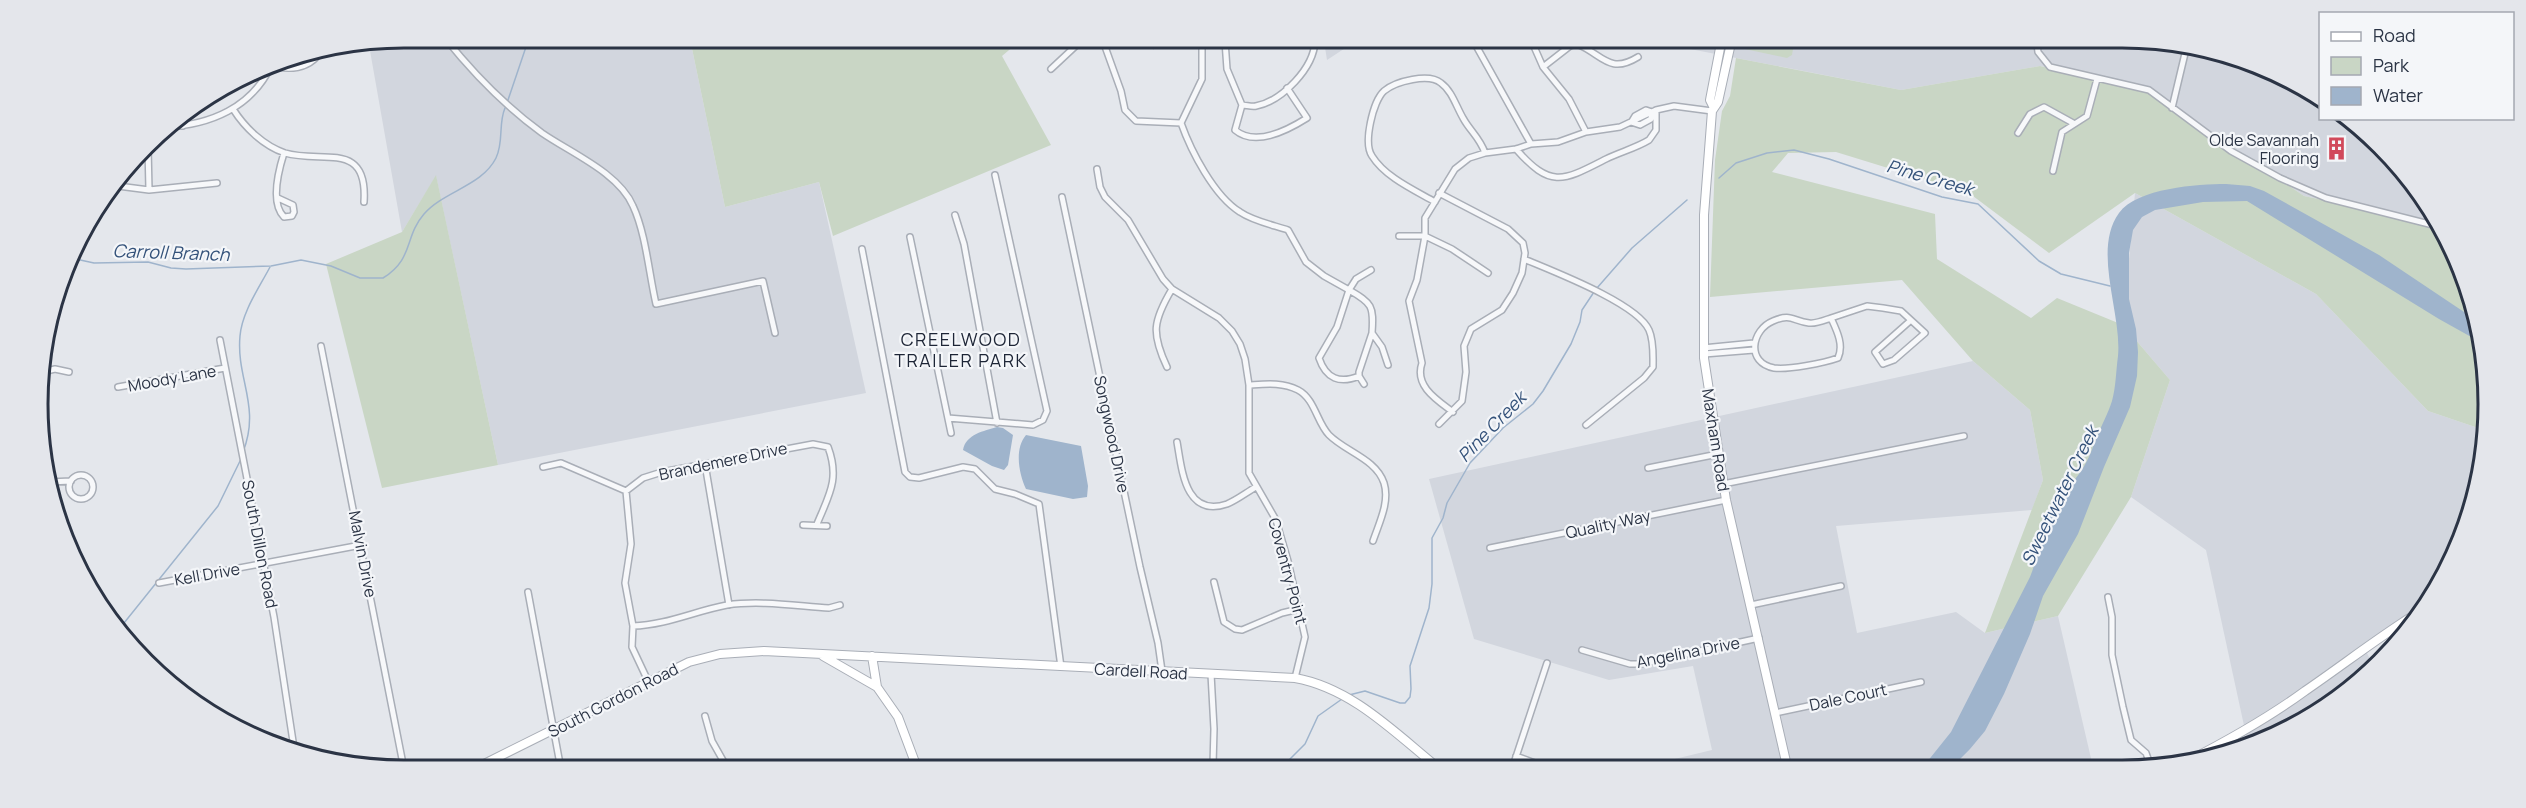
<svg xmlns="http://www.w3.org/2000/svg" width="2526" height="808" viewBox="0 0 2526 808" font-family="Manrope,sans-serif">
  <style>
    .built { fill: #d2d6de }
    .green { fill: #c9d6c5 }
    .water { fill: #9fb4cc }
    .lines { fill: none; stroke-linecap: round; stroke-linejoin: round }
    .stream { stroke: #9fb4cc; stroke-width: 1.5 }
    .street-casing { stroke: #a9aeb7; stroke-width: 8 }
    .secondary-casing { stroke: #a9aeb7; stroke-width: 10 }
    .street { stroke: #f7f8fa; stroke-width: 5 }
    .secondary { stroke: #fff; stroke-width: 8 }
    .labels { text-anchor: middle; stroke-width: 4.5; stroke-linejoin: round; paint-order: stroke }
    .poi-label { font-size: 16px; fill: #2b3445; stroke: #f4f6f9; text-anchor: end }
    .street-label { font-size: 16px; fill: #2b3445; stroke: #f4f6f9 }
    .water-label { font-size: 18px; font-style: italic; fill: #34527a; stroke: #f4f6f9 }
    .neighbourhood-label { font-size: 18px; letter-spacing: 1.5px; fill: #1d2536; stroke: #f4f6f9 }
    .rim { fill: none; stroke: #2b3445; stroke-width: 3 }
  </style>
  <rect width="100%" height="100%" fill="#e4e7ec"/>
  <path class="built" d="M404 38 690 39 725 207 819 182 866 393 498 465 436 176 402 232 369 45Z
    M1324 41H1356L1327 60Z
    M1654 42 2194 45 2320 97V118L2345 119 2427 201 2437 224 2304 196 2151 92 2040 66 1901 90Z
    M2135 193 2316 294 2428 411 2481 429V476L2440 587 2409 624 2366 651 2374 667 2364 679 2284 733 2248 744 2206 550 2131 497 2170 380 2123 325Z
    M1973 361 2030 410 2043 480 2032 510 1836 526 1857 633 1956 612 1985 633 2058 616 2093 767 1658 766V763L1712 750 1693 666 1609 680 1474 639 1429 479Z"/>
  <path class="green" d="M690 39 1021 40 1002 56 1051 145 833 236 819 182 725 207Z
    M1736 43H1794L1792 55 1787 58 1740 48Z
    M1736 58 1901 90 2040 66 2151 92 2304 196 2437 224 2482 333 2481 429 2428 411 2316 294 2135 193 2049 253 1969 193 1836 152 1788 153 1772 172 1935 214 1937 259 2031 318 2057 298 2123 325 2170 380 2131 497 2058 616 1985 633 2043 480 2030 410 1973 361 1902 280 1710 297 1715 160 1722 111 1730 96Z
    M436 175 498 465 382 488 326 264 402 232Z"/>
  <path class="water" d="M2226 184 2250 186 2264 191 2379 255 2476 320 2482 333V343L2439 319 2247 201 2203 202 2155 210 2142 217 2133 230 2129 253V299L2136 329 2138 352 2137 376 2130 407 2104 467 2078 534 2043 596 2030 634 2004 694 1985 731 1970 749 1952 767H1923L1951 732 2030 577C2039 555 2042 530 2054 509 2062 494 2074 482 2083 468 2089 459 2092 449 2096 439 2101 426 2108 414 2112 401 2116 387 2116 370 2118 356 2122 313 2092 250 2119 213 2137 188 2198 184 2226 184Z
    M997 427 1003 428 1013 435 1008 465 1004 470 992 466 963 450C966 434 984 431 997 427Z
    M1026 435 1081 446 1088 486 1087 497 1073 499 1026 489C1019 474 1014 449 1026 435Z"/>
  <g class="lines">
    <path class="stream" d="M508 100 529 38
      M1719 178 1736 163 1767 153 1794 150 1829 159 1942 197 1978 204 2039 261 2061 274 2110 286
      M71 258 94 263 148 262 171 268 186 269 271 266 301 260 331 266 360 278H383C414 259 404 237 424 214 444 191 482 186 496 158 504 142 498 124 505 108
      M1597 288 1632 248 1687 200
      M243 452C261 406 236 379 240 336 242 312 259 288 270 267
      M120 628 218 506 241 459
      M1349 695 1365 691 1400 703H1405L1410 697 1411 689 1410 666 1429 608 1432 584V538L1443 518 1447 503 1470 463 1503 428 1533 404 1543 391 1571 344 1580 322 1582 310 1594 292
      M1289 765 1290 759 1305 744 1318 716 1342 699"/>
    <defs>
      <path id="street" d="M445 38C473 73 505 106 542 133 571 153 619 173 633 206 646 234 649 274 656 304L763 281 775 333
        M1152 40 1154 45
        M1103 41 1121 91 1125 110 1136 121 1181 123
        M1202 41V79L1181 123C1191 151 1214 196 1240 212 1253 221 1273 225 1288 230L1306 262 1324 276 1349 290 1356 279 1371 270
        M1225 41 1227 69 1242 105C1246 105 1252 107 1256 106 1282 101 1314 68 1315 41
        M1474 42 1531 144
        M1532 42 1543 67 1569 99 1586 132
        M2037 44 2038 52 2050 67 2149 90 2231 151 2280 178 2326 198 2437 226
        M271 66C289 70 307 70 319 54
        M1543 67 1570 46 1577 44C1602 54 1609 75 1638 57
        M1051 69 1081 41 1104 40
        M1242 105 1235 130C1255 147 1288 130 1307 118L1287 88
        M2172 108 2187 45
        M233 109C245 128 264 146 285 153 323 164 368 140 364 202
        M182 116 183 126
        M1632 121 1635 116 1646 110 1652 112
        M1631 122 1640 125 1651 119 1652 112
        M165 127C210 125 252 108 272 64
        M2018 133 2030 114 2044 107 2073 123
        M148 147 149 190
        M1516 149C1551 189 1563 181 1606 159 1620 152 1636 148 1649 140L1656 130V110
        M1097 169 1100 187 1105 197 1128 220 1163 279 1172 289 1219 318 1232 331 1240 344 1245 359 1249 385V473L1276 520 1288 561 1305 637 1295 678
        M2053 171 2062 132 2087 116 2097 79
        M118 186 149 190 217 183
        M1062 197 1140 567 1158 643 1162 671
        M278 198 293 205 294 212 292 216 284 217C270 203 279 169 284 153
        M1435 202C1414 190 1385 177 1372 156 1363 143 1373 101 1384 91 1396 81 1429 73 1441 83 1452 91 1456 106 1463 118 1470 131 1480 138 1485 153
        M955 215 964 244 997 423
        M1399 236H1425L1452 249 1488 273
        M910 237 951 433
        M862 249 905 472 910 477 919 478 963 467 975 469 995 489 1015 494 1039 504 1061 667
        M1524 259C1552 271 1637 303 1649 330 1654 341 1653 356 1653 367L1644 378 1586 425
        M1831 318C1825 320 1816 324 1809 323 1793 321 1791 313 1773 321 1751 330 1746 363 1774 368 1788 370 1824 363 1838 358 1844 345 1837 331 1831 318L1867 306 1883 308 1901 311 1925 333 1894 360 1883 364 1875 352 1910 321
        M220 340 274 617 294 748
        M321 346 403 764
        M1703 348 1754 343
        M1704 354 1754 350
        M1167 367C1151 333 1153 321 1172 289
        M42 372 55 369 69 372
        M1359 376C1340 384 1326 379 1319 358L1337 327 1349 290C1372 303 1374 306 1372 333L1382 347 1388 365
        M1364 384 1359 376V372L1372 333
        M1249 385C1266 384 1282 382 1298 390 1315 399 1317 423 1329 435 1346 452 1376 459 1384 483 1390 502 1379 523 1373 541
        M118 387 225 368
        M1453 412C1437 400 1414 386 1422 363L1409 301 1417 280 1425 236V218L1455 169 1469 158 1485 153 1516 149 1531 144 1558 142 1586 132 1620 127 1656 110 1674 106 1712 111
        M948 418 1033 425 1043 420 1047 411 995 175
        M1439 424 1462 401 1466 372 1464 346 1471 329 1502 310 1513 293 1522 273 1525 253 1523 243 1508 229 1439 193
        M1177 442C1182 470 1185 518 1227 504 1237 500 1247 492 1256 487
        M705 464 729 605
        M543 467 561 463 626 491
        M1648 468 1718 454
        M69 487a12 12 0 1 1 24 0a12 12 0 1 1-24 0Z
        M49 482 71 481
        M1723 484 1964 436
        M803 525 827 526
        M1490 548 1726 500
        M1214 582 1224 622 1235 629 1242 630 1282 613 1299 609
        M159 583 361 545
        M528 592 560 764
        M2108 597 2112 617V655L2123 707 2131 740 2146 753 2151 767
        M1751 605 1841 586
        M633 626C666 625 695 611 727 605 760 600 797 606 829 608L840 605
        M1582 650 1630 664H1640L1759 638
        M1211 674 1214 729 1213 765
        M648 681 632 647 633 626 625 583 631 544 626 491 643 478 662 472 813 444 828 447C840 479 829 495 817 524
        M1775 713 1921 682
        M705 716 712 741 725 764
        M1516 756 1543 766
        M1513 766 1547 663"/>
      <path id="secondary" d="M1731 43 1718 102 1712 111 1704 215V358L1726 500 1787 766
        M1713 106 1710 100 1721 43
        M823 656 877 687
        M872 656 877 687 898 717 916 765
        M2186 762C2227 741 2268 718 2305 691 2343 665 2380 636 2419 612
        M484 764 689 662 720 654 764 651 1295 678C1351 688 1393 731 1436 766"/>
    </defs>
    <use href="#street" class="street-casing"/>
    <use href="#secondary" class="secondary-casing"/>
    <use href="#street" class="street"/>
    <use href="#secondary" class="secondary"/>
  </g>
  <defs>
    <symbol id="building-bare" viewBox="-9 -9 18 18"><path d="M-4-6H4V6H1V3H-1V6H-4ZM-2.5-4.3h1.7v1.8h-1.7ZM.8-4.3h1.7v1.8H.8ZM-2.5-1h1.7V.8h-1.7ZM.8-1h1.7V.8H.8Z" fill="#d1495b" stroke="#f4f6f9" stroke-width="2.5" paint-order="stroke"/></symbol>
  </defs>
  <g fill-rule="evenodd">
    <use href="#building-bare" x="2320" y="132" width="33" height="33"/>
  </g>
  <g class="labels">
    <g class="poi-label">
      <text x="2319" y="146">Olde Savannah<tspan x="2319" dy="18">Flooring</tspan></text>
    </g>
    <g class="street-label">
      <text transform="translate(172 378) rotate(-10)" y="6">Moody Lane</text>
      <text transform="translate(1112 434) rotate(78)" y="6">Songwood Drive</text>
      <text transform="translate(1716 440) rotate(81)" y="6">Maxham Road</text>
      <text transform="translate(723 461) rotate(-12)" y="6">Brandemere Drive</text>
      <text transform="translate(1608 524) rotate(-12)" y="6">Quality Way</text>
      <text transform="translate(260 544) rotate(79)" y="6">South Dillon Road</text>
      <text transform="translate(363 554) rotate(79)" y="6">Malvin Drive</text>
      <text transform="translate(1288 571) rotate(75)" y="6">Coventry Point</text>
      <text transform="translate(207 574) rotate(-10)" y="6">Kell Drive</text>
      <text transform="translate(1688 652) rotate(-11)" y="6">Angelina Drive</text>
      <text transform="translate(1141 671) rotate(3)" y="6">Cardell Road</text>
      <text transform="translate(1848 697) rotate(-12)" y="6">Dale Court</text>
      <text transform="translate(613 700) rotate(-27)" y="6">South Gordon Road</text>
    </g>
    <g class="water-label">
      <text transform="translate(1930 178) rotate(16)" y="6">Pine Creek</text>
      <text transform="translate(171 253) rotate(2)" y="6">Carroll Branch</text>
      <text transform="translate(1492 427) rotate(-46)" y="6">Pine Creek</text>
      <text transform="translate(2060 496) rotate(-64)" y="6">Sweetwater Creek</text>
    </g>
    <g class="neighbourhood-label">
      <text x="961" y="346">CREELWOOD<tspan x="961" dy="21">TRAILER PARK</tspan></text>
    </g>
  </g>
  <path d="M0 0H2526V808H0ZM404 48H2122A356 356 0 0 1 2478 404V404A356 356 0 0 1 2122 760H404A356 356 0 0 1 48 404V404A356 356 0 0 1 404 48Z" fill="#e4e6eb" fill-rule="evenodd"/>
  <path class="rim" d="M404 48H2122A356 356 0 0 1 2478 404V404A356 356 0 0 1 2122 760H404A356 356 0 0 1 48 404V404A356 356 0 0 1 404 48Z"/>
  <rect x="2319" y="12" width="195" height="108" fill="#f4f6f9" stroke="#a4a8b1" stroke-width="1.5"/>
  <rect x="2331" y="32" width="30" height="9" fill="#ffffff" stroke="#a4a8b1" stroke-width="1.5"/>
  <text x="2373" y="42" font-size="18" fill="#2b3445">Road</text>
  <rect x="2331" y="57" width="30" height="18" fill="#c9d6c5" stroke="#a4a8b1" stroke-width="1.5"/>
  <text x="2373" y="72" font-size="18" fill="#2b3445">Park</text>
  <rect x="2331" y="87" width="30" height="18" fill="#9fb4cc" stroke="#a4a8b1" stroke-width="1.5"/>
  <text x="2373" y="102" font-size="18" fill="#2b3445">Water</text>
</svg>
